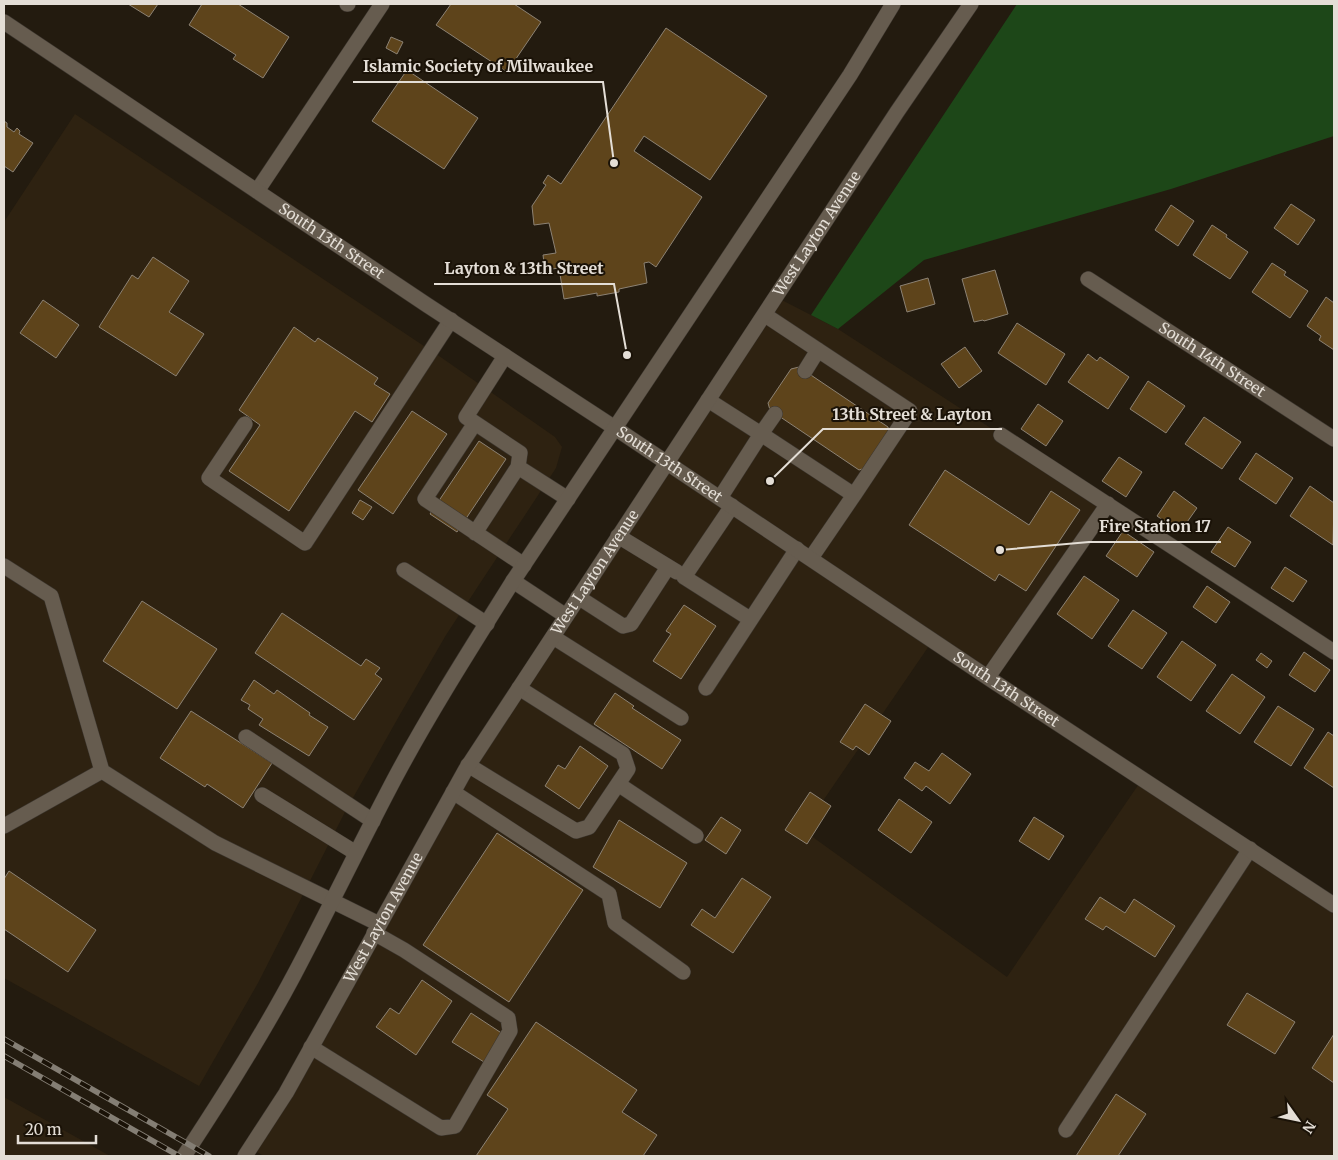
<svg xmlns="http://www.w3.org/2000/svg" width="1338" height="1160" viewBox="0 0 1338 1160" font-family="Merriweather,serif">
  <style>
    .built { fill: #2e2211 }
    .green { fill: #1d4718 }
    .building { fill: #5e441b; stroke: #8c8274 }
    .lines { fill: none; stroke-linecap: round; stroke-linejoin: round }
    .lane-casing { stroke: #3c362f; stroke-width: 16 }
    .street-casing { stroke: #3c362f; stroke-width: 16 }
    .secondary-casing { stroke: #3c362f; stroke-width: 16 }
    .lane { stroke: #665c4f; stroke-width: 15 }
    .street { stroke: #665c4f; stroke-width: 15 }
    .secondary { stroke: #665c4f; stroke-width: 15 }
    .rail-casing { stroke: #847e74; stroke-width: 5.5 }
    .rail { stroke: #1a1207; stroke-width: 4; stroke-dasharray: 11; stroke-linecap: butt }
    .labels { text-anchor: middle; stroke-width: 4; stroke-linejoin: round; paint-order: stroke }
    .street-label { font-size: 15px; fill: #e4ded6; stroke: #1a1207 }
    .leader { fill: none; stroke: #e4ded6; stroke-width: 2 }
    .callout-dot { fill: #e4ded6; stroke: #1a1207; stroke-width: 2 }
    .callout-label { font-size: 16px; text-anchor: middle; font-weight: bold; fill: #e4ded6; stroke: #1a1207; stroke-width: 4; stroke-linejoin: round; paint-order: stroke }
  </style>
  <rect width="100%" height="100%" fill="#231b0f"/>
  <path class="built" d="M75 114 442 358 555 437 562 447 556 468 446 635 398 718 345 812 258 983 199 1086 4 978V222Z
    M776 297 838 329 1108 504 993 681 933 640 803 830 1007 977 1143 778 1334 905V1156H264L251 1149 466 769Z
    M4 1097 110 1156H4Z"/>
  <path class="green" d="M1017 4H1334V136L1171 189 924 260 838 329 811 315Z"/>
  <path class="building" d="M128 4H158L149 17Z
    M202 4H238L289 37 263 78 233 59 236 55 189 25Z
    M451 4H514L541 22 507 72 436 25Z
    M666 28 767 96 710 180 644 136 634 151 702 197 656 267 649 262 644 263 647 283 619 289V292L597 296V293L564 299 559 268 545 270 543 255 556 253 549 223 534 225 532 206 546 185 543 183 548 175 561 184Z
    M391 37 403 42 397 54 386 48Z
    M407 70 478 118 444 169 372 121Z
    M4 121 7 123V127L14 132 17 128 20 131 19 134 33 143 13 172 4 166Z
    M1291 204 1315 220 1298 245 1274 228Z
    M1171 205 1194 221 1178 246 1155 230Z
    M1212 225 1227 235 1226 237 1248 252 1230 279 1193 255Z
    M153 257 189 281 169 312 204 334 176 376 99 327 132 275 138 279Z
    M1272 263 1286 272 1284 275 1308 291 1290 318 1252 292Z
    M995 270 1008 314 984 321 983 320 974 322 962 279Z
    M928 278 935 304 907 312 900 286Z
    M1326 297 1334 303V350L1319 340 1321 336 1307 326Z
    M43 300 79 325 56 358 20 333Z
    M1017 323 1065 354 1046 385 998 353Z
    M294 327 315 342 318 338 378 378 374 384 390 394 372 422 355 411 289 511 229 471 260 425 239 410Z
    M965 347 982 371 959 388 941 364Z
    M1088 354 1097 361 1100 357 1129 377 1108 409 1068 382Z
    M799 367 888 427 889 434 866 468 859 470 770 410 768 403 791 369Z
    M1148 381 1185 406 1166 433 1130 409Z
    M1038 404 1063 421 1046 446 1021 429Z
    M412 411 447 434 393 514 358 490Z
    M1204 417 1241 442 1222 469 1185 444Z
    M479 441 506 459 457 532 430 514Z
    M1256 453 1293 478 1276 504 1239 479Z
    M1119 457 1142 472 1126 497 1102 481Z
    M945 470 1029 525 1051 491 1080 510 1026 591 999 574 995 581 909 525Z
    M1310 486 1334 503 1333 545 1290 516Z
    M1174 491 1197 508 1180 532 1157 516Z
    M360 500 372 507 363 520 352 513Z
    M1228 527 1251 542 1235 567 1211 552Z
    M1123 531 1154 552 1137 577 1106 556Z
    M1285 567 1307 581 1293 602 1271 588Z
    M1084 576 1119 600 1092 639 1057 614Z
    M1207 586 1230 602 1216 623 1193 607Z
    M142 601 217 649 177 709 103 661Z
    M684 605 716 626 681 679 653 661 671 634 666 631Z
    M1133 610 1167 633 1142 669 1108 646Z
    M282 613 361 666 366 659 380 668 375 674 382 679 354 720 255 653Z
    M1182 641 1216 665 1191 701 1157 677Z
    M1304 652 1330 670 1315 692 1289 675Z
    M1261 653 1272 661 1267 668 1256 660Z
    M1232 674 1265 697 1240 734 1206 711Z
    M254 680 274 694 277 690 310 713 309 715 328 727 309 756 259 725 263 719 248 709 250 705 241 700Z
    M615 693 634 706 632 708 681 740 662 769 594 724Z
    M865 704 891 721 869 755 856 746 853 750 840 742Z
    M1278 706 1314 729 1291 766 1254 742Z
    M191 711 272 763 243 808 207 784 205 787 160 758Z
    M1328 732 1334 736V788L1304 768Z
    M580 746 608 766 579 809 545 786 558 765 565 769Z
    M942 753 971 774 950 804 926 786 922 791 904 778 915 762 929 771Z
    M810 792 831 806 807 844 785 830Z
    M899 799 932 822 911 853 878 830Z
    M721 817 741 830 726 854 705 840Z
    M1034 817 1064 836 1049 860 1019 841Z
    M619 820 687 863 660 908 593 867Z
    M497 833 583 890 509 1002 423 945Z
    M9 871 96 930 68 972 4 929V879Z
    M742 878 771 897 733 953 691 925 702 909 715 918Z
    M1100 897 1125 913 1134 899 1175 926 1155 957 1106 926 1103 930 1085 919Z
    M422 980 452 1001 416 1055 376 1027 390 1008 399 1014Z
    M1247 993 1295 1022 1275 1054 1227 1025Z
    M471 1013 503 1034 484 1062 452 1042Z
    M536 1022 637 1090 622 1112 657 1135 643 1156H476L508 1109 487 1095Z
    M1334 1034V1083L1312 1068Z
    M1116 1094 1146 1114 1118 1156H1076Z"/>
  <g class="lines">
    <defs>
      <path id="lane" d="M347 4H348
        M257 191 382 4
        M765 315 910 411 854 495
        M805 371 818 350
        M708 400 761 434 775 414
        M475 423 425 499 524 565
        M245 424 209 478 305 543 451 320
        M1001 435 1334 652
        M518 467 568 499
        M720 498 761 434 854 495 811 558
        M732 506 684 577 750 619
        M475 533 518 467 520 453 466 417 505 356
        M618 536 677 572
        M4 566 51 596 102 771 215 843 379 924
        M404 570 487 624
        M513 581 566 616
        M578 597 623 626 631 624 668 567
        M553 637 681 718
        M988 677 1108 504
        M706 688 797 549
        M246 737 373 821
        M468 765 576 831 589 827 628 769 623 754 519 688
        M618 784 696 836
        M453 792 609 894 615 923 683 972
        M262 795 356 853
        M4 826 102 771
        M311 1047 441 1128 455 1126 510 1031 508 1018 404 950 374 933
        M1066 1130 1250 849"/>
      <g id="street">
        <path id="s1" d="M1088 279 1334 439"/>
      </g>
      <g id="secondary">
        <path id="s2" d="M4 22 427 305 615 428 993 681 1334 905"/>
        <path d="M184 1156C223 1097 261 1037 294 975 329 909 361 842 396 776 432 709 473 645 513 581L850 75 893 4"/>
        <path id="s3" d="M245 1156 286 1093 466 769 897 112 971 4"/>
      </g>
    </defs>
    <use href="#lane" class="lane-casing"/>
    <use href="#street" class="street-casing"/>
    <use href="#secondary" class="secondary-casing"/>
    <use href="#lane" class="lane"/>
    <use href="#street" class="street"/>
    <use href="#secondary" class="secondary"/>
    <defs>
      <path id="rail" d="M4 1039 209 1156
        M4 1056 179 1156"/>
    </defs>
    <use href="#rail" class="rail-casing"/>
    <use href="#rail" class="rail"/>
  </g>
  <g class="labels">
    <g class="street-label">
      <text dy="5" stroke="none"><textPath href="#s3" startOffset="1086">West Layton Avenue</textPath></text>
      <text dy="5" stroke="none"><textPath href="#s2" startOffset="394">South 13th Street</textPath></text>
      <text dy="5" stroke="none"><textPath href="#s1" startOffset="148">South 14th Street</textPath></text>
      <text dy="5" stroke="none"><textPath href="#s2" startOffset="799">South 13th Street</textPath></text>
      <text dy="5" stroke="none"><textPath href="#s3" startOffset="681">West Layton Avenue</textPath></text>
      <text dy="5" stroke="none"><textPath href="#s2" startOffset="1204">South 13th Street</textPath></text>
      <text dy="5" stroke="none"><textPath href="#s3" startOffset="276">West Layton Avenue</textPath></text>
    </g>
  </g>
  <path class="leader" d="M614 163L603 82H353M627 355L614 284H434M770 481L823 429H1002M1000 550L1089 542H1221"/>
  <g class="callout-dot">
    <circle cx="614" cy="163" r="5"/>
    <circle cx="627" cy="355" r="5"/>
    <circle cx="770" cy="481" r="5"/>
    <circle cx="1000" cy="550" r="5"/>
  </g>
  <g class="callout-label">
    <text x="478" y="72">Islamic Society of Milwaukee</text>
    <text x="524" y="274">Layton &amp; 13th Street</text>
    <text x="912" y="420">13th Street &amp; Layton</text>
    <text x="1155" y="532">Fire Station 17</text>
  </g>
  <rect width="1338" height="1160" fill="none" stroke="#e4ded6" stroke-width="10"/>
  <g transform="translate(1298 1120) rotate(123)" stroke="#1a1207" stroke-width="4" paint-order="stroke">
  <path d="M0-4L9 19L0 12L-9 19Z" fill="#e4ded6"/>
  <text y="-8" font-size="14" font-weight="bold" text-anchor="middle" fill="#e4ded6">N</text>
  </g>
  <path d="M18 1135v8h78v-8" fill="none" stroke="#e4ded6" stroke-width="2.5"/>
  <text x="25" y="1135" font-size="15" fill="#e4ded6" stroke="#1a1207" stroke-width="4" paint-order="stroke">20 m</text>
</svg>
